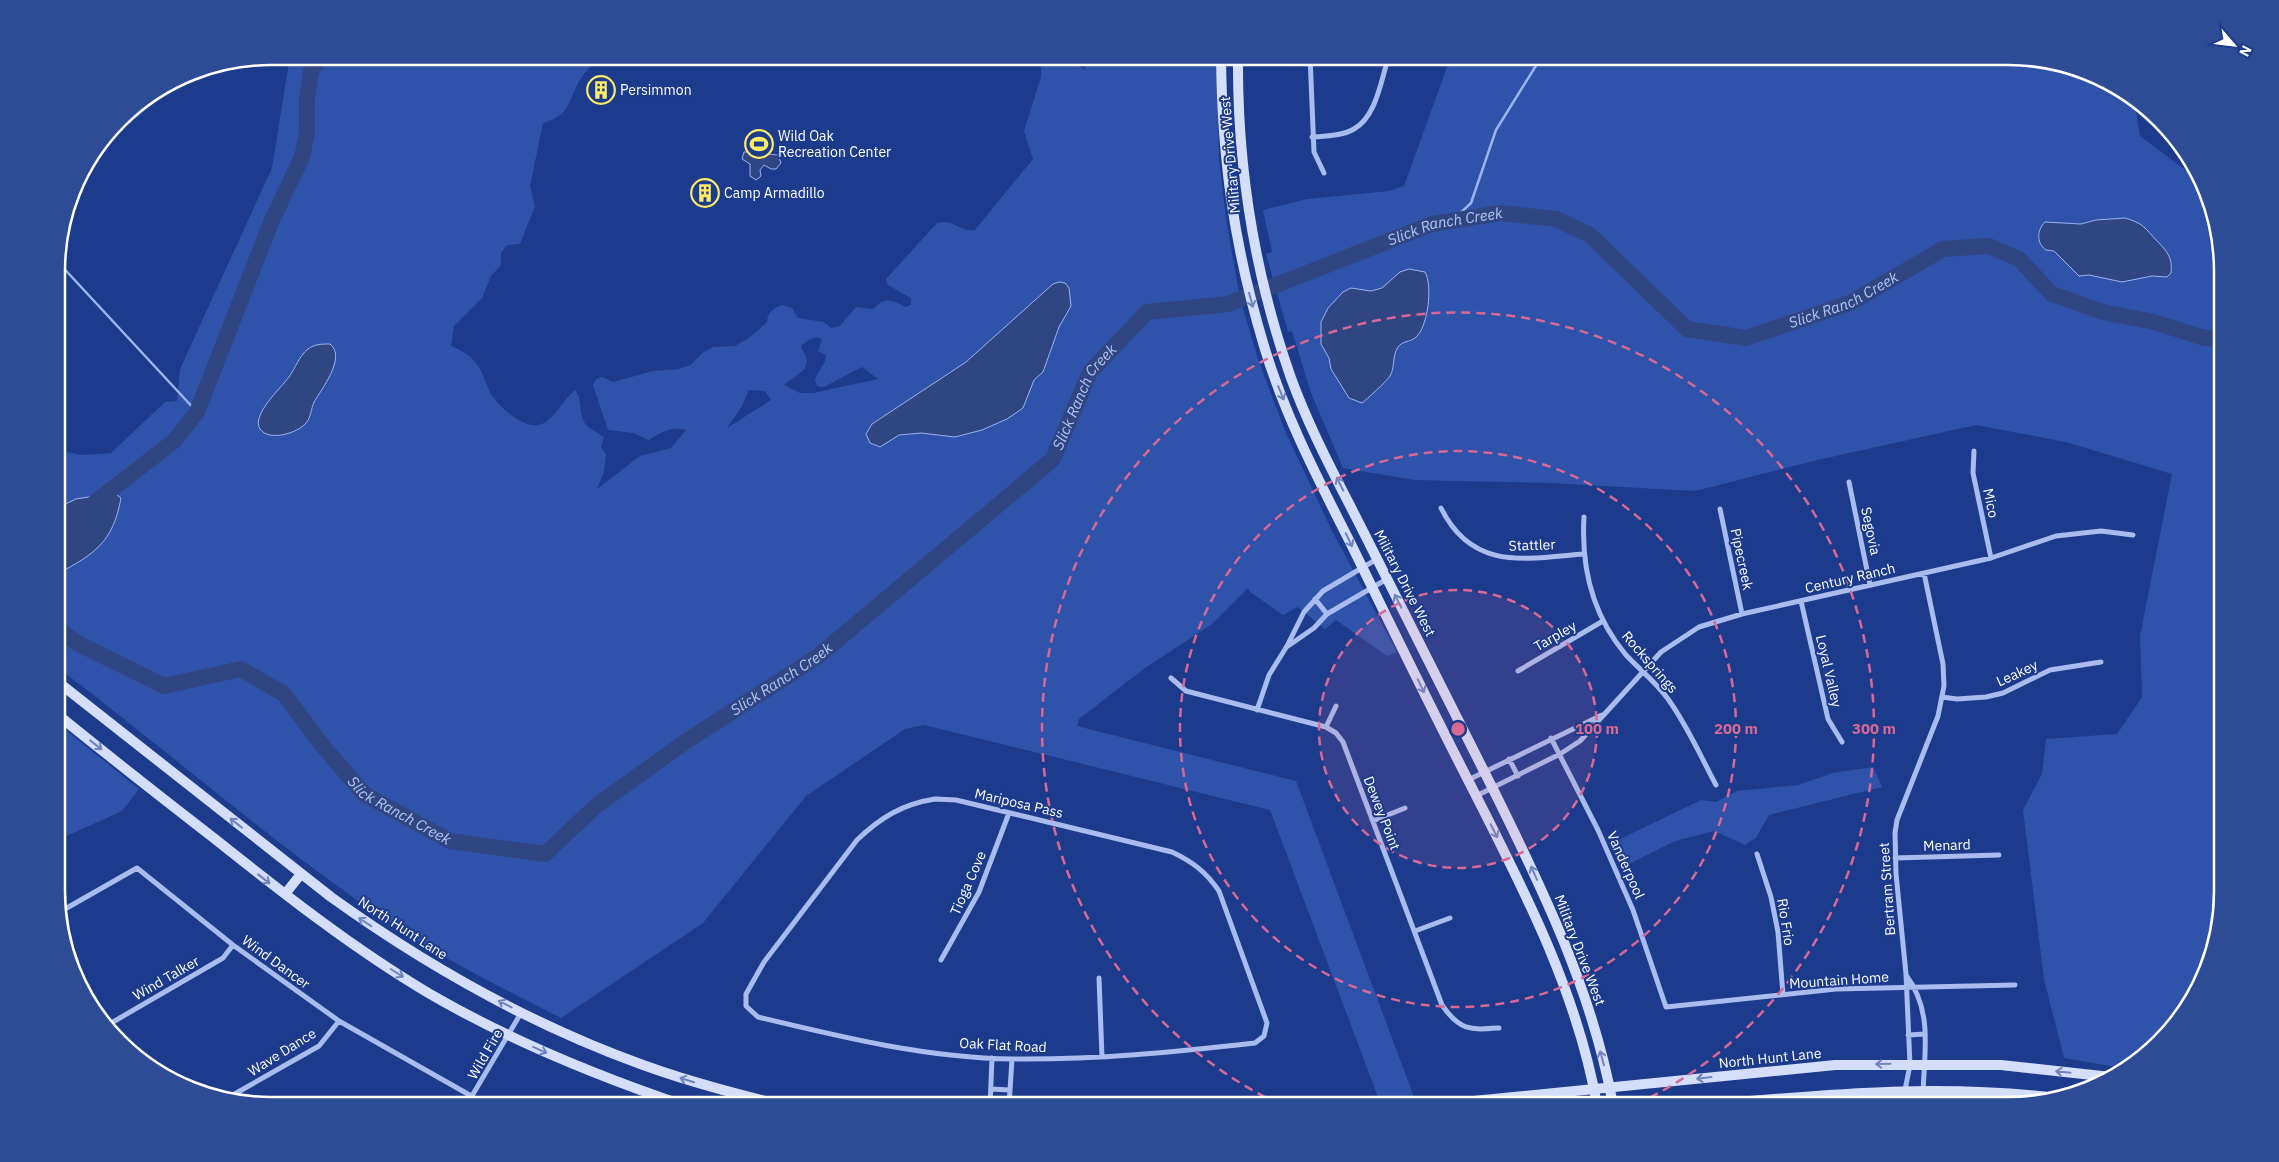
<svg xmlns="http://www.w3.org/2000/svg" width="2279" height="1162" viewBox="0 0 2279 1162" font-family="'IBM Plex Sans',sans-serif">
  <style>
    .green { fill: #2f53aa; fill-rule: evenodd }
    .water { fill: #304683; stroke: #9bb4ef }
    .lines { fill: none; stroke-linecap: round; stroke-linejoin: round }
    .stream { stroke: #9bb4ef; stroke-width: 2.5 }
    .river { stroke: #304683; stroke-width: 16 }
    .street { stroke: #a8bced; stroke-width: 5 }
    .secondary { stroke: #d4def9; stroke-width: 10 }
    .oneway { stroke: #6f84bd }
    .ring { fill: none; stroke: #d76994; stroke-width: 2.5; stroke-dasharray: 9 6 }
    .labels { text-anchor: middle; stroke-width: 4; stroke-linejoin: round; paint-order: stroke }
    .poi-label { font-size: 14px; fill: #fff; stroke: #1c3b8c; text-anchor: start }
    .street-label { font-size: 14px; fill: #fff; stroke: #1c3b8c }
    .water-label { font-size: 15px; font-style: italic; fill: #b3c7f4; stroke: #1c3b8c }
    .rim { fill: none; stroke: #fff; stroke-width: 2.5 }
    .centre { fill: #d76994; stroke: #1c3b8c; stroke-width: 2.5 }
    .ring-label { font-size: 15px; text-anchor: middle; font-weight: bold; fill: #d76994; stroke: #1c3b8c; stroke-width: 4; stroke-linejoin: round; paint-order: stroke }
  </style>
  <rect width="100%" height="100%" fill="#1c3b8c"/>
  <path class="green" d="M290 56H599C592 65 582 75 577 85 567 107 568 115 543 123L530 186 535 206 520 244 507 245 501 253V265L491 276 482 298 454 326 451 346C461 350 472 356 478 366 484 375 486 385 491 394 500 408 527 433 544 423 557 415 563 400 575 390 583 399 578 411 584 422 587 428 598 433 604 437L601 447 606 454 604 472 597 489 640 456 671 448 686 430C673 426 660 432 649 440L633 433 608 430 593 385 596 379 602 377 613 382 653 371 679 369 691 365 702 353 713 347 735 346 749 338 767 322C768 311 773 309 782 305L792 308 798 318 824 322 831 328 840 326 856 307 873 309C884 297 892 299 905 307L911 305V298L888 285 886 279 937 223C952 218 962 233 975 230L1033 159 1024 131 1041 77V56H1073L1080 67 1086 70 1081 56H1216L1219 159 1226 219 1240 298 1258 359 1285 431 1332 531 1397 652 1387 656 1336 620 1325 629 1298 607 1283 615 1250 592 1248 588 1212 624 1145 668 1079 719 1077 726 1296 781 1417 1105H1381L1270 810 924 725 905 729 806 796 703 923 561 1018C504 989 445 960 392 924 275 846 170 752 58 668L57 450 83 455 111 453 165 402 177 401 180 369 272 168ZM818 337 822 340 818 351 826 355 825 361 815 379 817 386 824 387 862 367 878 379 813 393H800L784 385 805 369 807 360 801 346 809 340ZM749 390 765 391 771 400 727 428 742 406Z
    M1451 56H2008L2102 78 2134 99 2140 136 2196 178 2221 244 2223 891 2201 985 2170 1032 2127 1069 2064 1058 2044 979 2023 810 2042 774 2046 739 2117 734 2142 697 2140 636 2172 474 2066 442 1976 425 1822 459 1695 491 1549 483 1415 480 1343 468 1311 393 1292 331 1288 332 1266 254 1272 252 1263 210 1307 199 1389 191 1404 186Z
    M58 724 139 789 122 811 58 840Z
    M1873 767 1882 787 1769 815 1756 838 1745 845 1714 831 1675 841 1627 865 1616 841 1701 800 1716 802 1737 791 1798 785 1833 773Z"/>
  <path class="water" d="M759 146H763L766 154 778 155 781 163 776 169H771L764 165 760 170 761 176 756 180 750 176V164L742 159 744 152H758Z
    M2125 218C2143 223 2145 228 2157 241 2167 251 2173 258 2171 273L2167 277 2152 276 2122 282 2089 275 2079 276 2054 251 2046 250C2036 243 2037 230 2045 222L2081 224 2096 220Z
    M1409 269 1425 272C1433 286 1428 328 1415 338 1410 342 1402 341 1398 347 1392 356 1395 368 1390 376 1387 381 1366 400 1362 403L1349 398 1331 369 1329 358 1321 344V322L1328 308 1343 292 1351 288 1371 291 1382 288 1400 272Z
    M1059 282 1065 283 1069 288 1071 306 1059 327 1043 372 1034 380 1023 408 1007 419 982 430 955 437 921 433 899 435 880 447 870 443 866 434 872 424 966 362 1053 284Z
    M330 344C347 357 321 390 314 402 311 409 311 417 306 423 298 433 269 442 260 429 251 415 281 388 289 377 295 369 299 356 308 349 314 344 323 344 330 344Z
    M114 493 121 498C113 542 95 554 57 574V508L76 499Z"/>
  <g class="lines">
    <path class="stream" d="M1454 219 1471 203 1496 130 1542 56
      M57 261 197 412"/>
    <g class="river">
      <path d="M57 532 174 441 197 412 272 220 302 157 307 132V98L311 72 320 56"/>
      <path id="s1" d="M58 629 77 643 164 686 241 669 284 694 322 745 364 794 450 841 545 854 596 806 685 742 817 657 1053 459 1090 372 1147 312 1228 304 1432 224 1501 213 1556 219 1590 235 1687 329 1746 338 1850 303 1943 249 1989 246 2019 259 2052 294 2103 312 2154 322 2201 337 2221 340"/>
    </g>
    <path class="street" d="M1310 56 1314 152 1324 173
      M1312 137C1326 136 1342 136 1354 129 1377 116 1381 79 1389 56
      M1974 451 1973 473 1991 558
      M1849 482 1870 585
      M1441 508C1472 571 1525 559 1583 554
      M1720 509 1742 614
      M1584 517C1581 568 1593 616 1626 655 1640 670 1656 682 1668 699 1687 725 1701 757 1716 785
      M1315 599 1327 614
      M1801 601 1828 719 1842 742
      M1288 646 1314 628 1327 614 1387 579
      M1518 671 1603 621
      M1171 678 1186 691 1326 727 1336 733 1343 742 1442 1005C1460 1031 1470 1030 1499 1028
      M1942 697 1957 699 1986 697 2003 693 2050 670 2101 662
      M1257 710 1269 675 1287 646 1304 612 1323 591 1377 559
      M1326 727 1336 706
      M1551 738 1598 830 1633 910 1666 1007 1836 989 2015 985
      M1509 759 1518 776
      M1468 780 1602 715
      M1476 796 1560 754 1580 741 1661 652 1699 627 1742 614 1991 558 2056 536 2101 531 2133 535
      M935 799 956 800 1172 852C1193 862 1206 872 1219 891L1267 1023 1264 1036 1255 1043C1175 1052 1094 1060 1013 1059 927 1058 841 1037 758 1017L746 1006V994L764 962 857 840C881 817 903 804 935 799Z
      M1373 821 1405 808
      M1757 854 1771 897 1778 932 1783 995
      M1895 858 1999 855
      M58 913 137 868 233 945 339 1021 489 1106
      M1415 931 1450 918
      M941 960 979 892 1009 813
      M1906 975C1936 1015 1922 1060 1923 1105
      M1099 978 1102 1057
      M106 1026 223 958 233 945
      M1908 1035 1925 1034
      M991 1089 1010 1090
      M231 1096 319 1046 339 1021
      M1905 1105V1090L1910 1065 1906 974 1896 874 1895 833 1897 820 1938 716 1944 686 1943 664 1924 573
      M466 1106 521 1013
      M990 1106 992 1058
      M1009 1106 1012 1059"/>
    <path class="secondary" d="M1221 56C1222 160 1234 246 1264 346 1284 414 1318 479 1350 542 1389 622 1428 702 1468 780 1521 884 1577 990 1597 1105
      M1238 56C1237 168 1254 273 1291 378 1311 433 1340 485 1366 537 1408 621 1450 705 1493 789 1543 890 1593 993 1613 1105
      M58 682 331 897C427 966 532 1025 643 1065 690 1082 737 1094 785 1106
      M58 715C110 757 162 798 215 839 284 894 354 949 430 994 511 1041 597 1076 686 1106
      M285 894 301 874
      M1433 1105 1835 1065H2001L2111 1077
      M1702 1105C1821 1095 1937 1083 2056 1098"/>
  </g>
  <defs><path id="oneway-shaft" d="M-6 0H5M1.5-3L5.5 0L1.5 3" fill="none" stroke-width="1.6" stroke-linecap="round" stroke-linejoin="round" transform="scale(1.25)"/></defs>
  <g class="oneway">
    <use href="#oneway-shaft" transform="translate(1251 300) rotate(75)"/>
    <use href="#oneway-shaft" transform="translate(1281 393) rotate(68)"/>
    <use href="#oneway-shaft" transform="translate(1340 484) rotate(-117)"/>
    <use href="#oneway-shaft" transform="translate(1349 540) rotate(64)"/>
    <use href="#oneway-shaft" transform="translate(1398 601) rotate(-117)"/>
    <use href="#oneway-shaft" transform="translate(1421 686) rotate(64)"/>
    <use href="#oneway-shaft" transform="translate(96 745) rotate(38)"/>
    <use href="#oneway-shaft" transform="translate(236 823) rotate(-142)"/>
    <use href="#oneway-shaft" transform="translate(1494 831) rotate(63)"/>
    <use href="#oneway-shaft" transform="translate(1534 873) rotate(-114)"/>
    <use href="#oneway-shaft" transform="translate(264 879) rotate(38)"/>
    <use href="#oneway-shaft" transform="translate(365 922) rotate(-147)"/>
    <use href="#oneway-shaft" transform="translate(397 973) rotate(32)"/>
    <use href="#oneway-shaft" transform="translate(505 1004) rotate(-153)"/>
    <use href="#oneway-shaft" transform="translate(540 1050) rotate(24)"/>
    <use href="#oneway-shaft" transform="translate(1602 1058) rotate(-105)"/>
    <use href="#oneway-shaft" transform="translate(1883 1064) rotate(179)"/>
    <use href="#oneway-shaft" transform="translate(2063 1072) rotate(-174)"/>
    <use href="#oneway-shaft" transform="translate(1704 1078) rotate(173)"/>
    <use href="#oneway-shaft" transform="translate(687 1080) rotate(-163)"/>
  </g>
  <circle cx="1458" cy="729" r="139" fill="#d76994" fill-opacity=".12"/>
  <g class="ring">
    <circle cx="1458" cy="729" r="139"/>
    <circle cx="1458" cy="729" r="278"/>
    <path d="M1279 1104A416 416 0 1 1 1637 1104"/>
  </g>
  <defs>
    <symbol id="building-ring" viewBox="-11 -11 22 22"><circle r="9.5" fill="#1c3b8c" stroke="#fdea65" stroke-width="1.5"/><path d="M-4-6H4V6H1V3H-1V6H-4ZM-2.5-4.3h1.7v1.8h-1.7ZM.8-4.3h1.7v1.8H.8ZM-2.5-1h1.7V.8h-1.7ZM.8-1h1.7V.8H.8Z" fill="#fdea65"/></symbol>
    <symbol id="stadium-ring" viewBox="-11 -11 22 22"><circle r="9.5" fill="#1c3b8c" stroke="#fdea65" stroke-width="1.5"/><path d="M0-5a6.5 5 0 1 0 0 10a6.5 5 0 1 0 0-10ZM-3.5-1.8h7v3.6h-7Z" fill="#fdea65"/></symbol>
  </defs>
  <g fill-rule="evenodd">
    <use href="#building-ring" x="585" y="74" width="32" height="32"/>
    <use href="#stadium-ring" x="743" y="128" width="32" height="32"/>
    <use href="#building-ring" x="689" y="177" width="32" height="32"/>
  </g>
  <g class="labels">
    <g class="poi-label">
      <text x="620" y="95">Persimmon</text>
      <text x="778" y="141">Wild Oak<tspan x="778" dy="16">Recreation Center</tspan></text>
      <text x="724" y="198">Camp Armadillo</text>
    </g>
    <g class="street-label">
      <text transform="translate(1230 155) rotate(-95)" y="5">Military Drive West</text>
      <text transform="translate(1991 503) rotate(78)" y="5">Mico</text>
      <text transform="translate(1871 531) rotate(78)" y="5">Segovia</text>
      <text transform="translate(1532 545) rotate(-2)" y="5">Stattler</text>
      <text transform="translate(1742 559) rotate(78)" y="5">Pipecreek</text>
      <text transform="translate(1850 578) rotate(-13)" y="5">Century Ranch</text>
      <text transform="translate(1405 583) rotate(63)" y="5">Military Drive West</text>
      <text transform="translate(1555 636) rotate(-30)" y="5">Tarpley</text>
      <text transform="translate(1650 662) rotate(49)" y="5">Rocksprings</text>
      <text transform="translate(1829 671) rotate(77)" y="5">Loyal Valley</text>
      <text transform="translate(2017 673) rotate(-25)" y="5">Leakey</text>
      <text transform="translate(1019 803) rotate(13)" y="5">Mariposa Pass</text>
      <text transform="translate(1382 813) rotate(69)" y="5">Dewey Point</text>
      <text transform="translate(1947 845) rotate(-2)" y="5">Menard</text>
      <text transform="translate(1626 865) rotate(66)" y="5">Vanderpool</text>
      <text transform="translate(968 883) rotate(-66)" y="5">Tioga Cove</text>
      <text transform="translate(1887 889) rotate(-94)" y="5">Bertram Street</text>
      <text transform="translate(1786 922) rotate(81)" y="5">Rio Frio</text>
      <text transform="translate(403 928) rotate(33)" y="5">North Hunt Lane</text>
      <text transform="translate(1580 950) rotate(69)" y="5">Military Drive West</text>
      <text transform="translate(276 962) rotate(36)" y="5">Wind Dancer</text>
      <text transform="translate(166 978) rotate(-30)" y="5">Wind Talker</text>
      <text transform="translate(1839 980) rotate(-4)" y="5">Mountain Home</text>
      <text transform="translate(1003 1045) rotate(3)" y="5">Oak Flat Road</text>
      <text transform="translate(282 1052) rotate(-32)" y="5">Wave Dance</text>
      <text transform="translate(485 1054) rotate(-60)" y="5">Wild Fire</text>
      <text transform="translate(1770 1058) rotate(-6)" y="5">North Hunt Lane</text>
    </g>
    <g class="water-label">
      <text dy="5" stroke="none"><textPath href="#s1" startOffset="1706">Slick Ranch Creek</textPath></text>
      <text dy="5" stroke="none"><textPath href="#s1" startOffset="2156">Slick Ranch Creek</textPath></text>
      <text dy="5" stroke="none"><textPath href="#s1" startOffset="1286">Slick Ranch Creek</textPath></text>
      <text dy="5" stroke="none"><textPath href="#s1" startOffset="866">Slick Ranch Creek</textPath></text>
      <text dy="5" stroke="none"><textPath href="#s1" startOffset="416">Slick Ranch Creek</textPath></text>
    </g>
  </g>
  <path d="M0 0H2279V1162H0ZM271 65H2008A206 206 0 0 1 2214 271V891A206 206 0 0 1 2008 1097H271A206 206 0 0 1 65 891V271A206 206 0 0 1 271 65Z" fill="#2e4b95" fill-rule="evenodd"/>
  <path class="rim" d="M271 65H2008A206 206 0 0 1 2214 271V891A206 206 0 0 1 2008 1097H271A206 206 0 0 1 65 891V271A206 206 0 0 1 271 65Z"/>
  <circle cx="1458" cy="729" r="8" class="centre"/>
  <g class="ring-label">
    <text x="1597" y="734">100 m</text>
    <text x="1736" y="734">200 m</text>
    <text x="1874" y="734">300 m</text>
  </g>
  <g transform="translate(2234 45) rotate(118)" stroke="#1c3b8c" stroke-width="4" paint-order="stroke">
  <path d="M0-4L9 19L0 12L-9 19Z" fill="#ffffff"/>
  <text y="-8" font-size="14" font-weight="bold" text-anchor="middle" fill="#ffffff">N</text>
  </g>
</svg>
